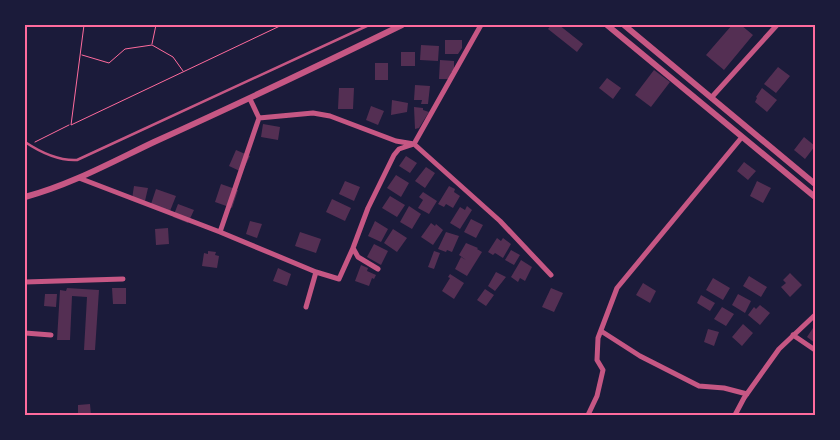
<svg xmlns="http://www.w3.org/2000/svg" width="840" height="440" viewBox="0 0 840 440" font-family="Raleway,sans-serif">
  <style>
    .building { fill: #542f53 }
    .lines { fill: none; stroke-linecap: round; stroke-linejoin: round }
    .path { stroke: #ff6b9d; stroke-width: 1 }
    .service { stroke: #c65784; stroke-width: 2.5 }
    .minor { stroke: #c65784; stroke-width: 5 }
    .tertiary { stroke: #c65784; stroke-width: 6 }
    .neatline { fill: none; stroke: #ff6b9d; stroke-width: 2 }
  </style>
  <rect width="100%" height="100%" fill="#1b1b3a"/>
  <path class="building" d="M551 25H559L583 44 577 52 548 29Z
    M732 25H741L753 35 724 70 706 55Z
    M445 40H462V48L458 54H445Z
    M421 45 439 46 438 61 420 60Z
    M401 52H415V66H401Z
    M440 60 454 61V72H451L450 79H439Z
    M375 63H388V80H375Z
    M778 67 790 76 776 93 764 84Z
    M654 70 670 82 651 107 635 95Z
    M607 78 621 88 613 99 599 88Z
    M415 85 430 86 428 104H421L422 100H414Z
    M339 88H354L353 109H338Z
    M762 88 777 100 767 112 755 102 757 98 756 97Z
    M392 100 408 103 407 112 391 115Z
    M371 106 384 111 378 125 366 120Z
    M414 107 423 108V110L429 112 419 128 415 129Z
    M263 124 280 127 278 140 261 137Z
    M804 137 815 146 805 159 794 150Z
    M236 150 250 156 242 172 229 166Z
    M406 156 417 163 410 173 399 166Z
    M744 162 756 171 748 180 737 171Z
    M426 167 435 173 425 188 415 181Z
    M396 175 409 183 401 197 387 188Z
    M345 181 360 187 354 201 339 194Z
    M757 181 771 188 763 203 750 196Z
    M221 184 238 190 232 208 215 202Z
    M134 186 148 188 145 201 132 199Z
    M449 186 455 189 454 192 460 196 453 208 446 204 444 207 438 204Z
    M156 189 176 196 170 211 151 204Z
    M423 192 437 201 429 214 418 208 423 200 419 197Z
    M390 196 405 205 397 217 382 208Z
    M332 199 351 208 345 221 326 212Z
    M178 204 194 210 188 223 173 217Z
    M409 206 421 214 412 229 400 222Z
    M467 206 472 210 460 229 450 223 460 207 465 210Z
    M471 219 483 225 476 238 464 232Z
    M250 221 262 224 257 238 246 234Z
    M375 221 388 229 381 242 368 236Z
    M431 223 435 226 436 224 443 230 433 245 421 237Z
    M168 228 169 244 156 245 155 229Z
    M393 229 407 238 397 252 384 243Z
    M300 232 321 239 316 253 295 246Z
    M446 232 459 236 452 252 447 250 446 252 438 249Z
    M497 238 501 241 503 238 511 244 503 258 495 253 493 255 488 252Z
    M466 243 478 248 477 249 482 252 467 276 455 269 461 257 466 260 459 255Z
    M374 244 388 251 381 265 367 257Z
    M511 250 520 255 514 265 505 260Z
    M208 251 216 252 215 255 219 256 217 268 202 266 204 253 208 254Z
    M434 251 440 253 434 269 428 267Z
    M521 260 532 267 525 281 520 278 518 282 511 277Z
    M361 265 368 268 367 271 376 275 374 279 372 278 369 286 355 281Z
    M278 268 291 274 287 286 273 281Z
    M496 272 506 277 495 291 488 286Z
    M790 273 802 285 790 297 781 287 786 283 783 280Z
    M450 274 464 283 454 299 442 291 450 278 448 277Z
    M749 276 767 287 761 297 743 286Z
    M713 278 730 288 723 300 706 290Z
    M643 283 656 291 650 303 636 295Z
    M67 288 99 290 95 350H84L87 297 72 296 70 340H57L60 290 66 291Z
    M112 288H126V304H113Z
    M551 288 563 293 554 312 542 307Z
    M485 289 494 295 486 306 477 300Z
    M45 294H57L56 307 44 306Z
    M738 294 751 301 745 313 732 305Z
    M701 295 715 303 710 311 697 303Z
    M760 305 770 313 760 325 748 315 754 307 756 309Z
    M722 307 734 314 726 326 714 319Z
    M743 324 753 333 742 346 732 337Z
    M815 325V343L807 337Z
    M708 329 719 332 714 346 704 342Z
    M90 404 91 415H78V405Z"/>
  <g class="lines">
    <path class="path" d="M84 25 71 125 282 25
      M152 44 156 25
      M82 55 109 63 125 49 152 45 173 57 183 71
      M35 142 69 125"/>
    <path class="service" d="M25 142C40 152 59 161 77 160L369 25"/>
    <path class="minor" d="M711 98 777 25
      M259 118 313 113 330 116 396 141 414 144 500 221 551 275
      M79 178 220 232 316 272
      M220 232 259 118 250 99
      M378 269 358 257 353 248 368 208 394 155 399 149 414 144 481 25
      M25 282 123 279
      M306 307 316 272 339 279 353 248
      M601 331 640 356 699 386 724 388 747 394
      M25 333 51 335
      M793 335 815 350
      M588 415 597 396 603 370 597 360 598 338 617 288 742 137
      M735 415 744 398 779 349 815 315"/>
    <path class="tertiary" d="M607 25 815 197
      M624 25 815 184
      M25 197C70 185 112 162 154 142 238 104 320 65 402 25"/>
  </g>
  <rect width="840" height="440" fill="none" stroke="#1b1b3a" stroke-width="52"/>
  <rect x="26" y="26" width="788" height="388" class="neatline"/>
</svg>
